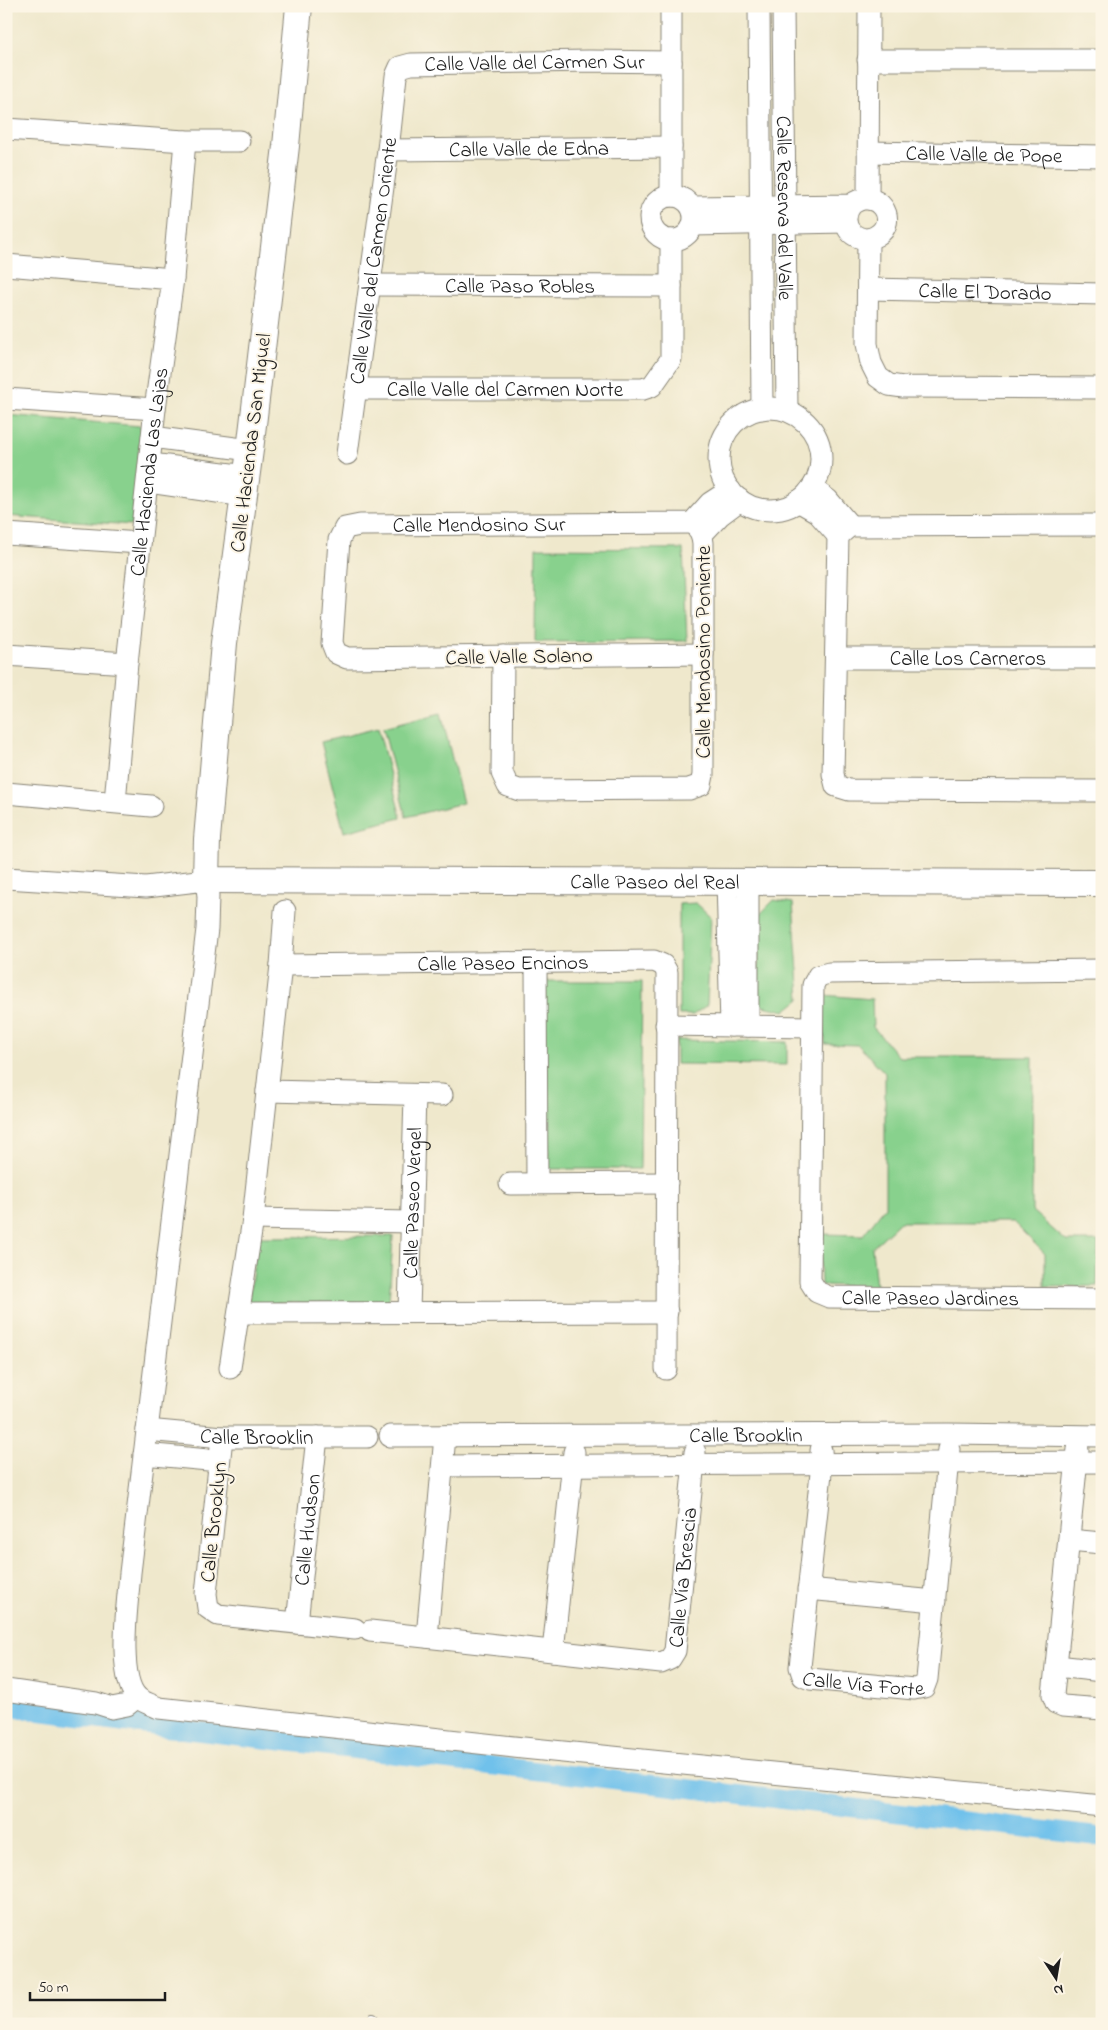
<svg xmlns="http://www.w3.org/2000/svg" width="1108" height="2030" viewBox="0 0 1108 2030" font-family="'Indie Flower',sans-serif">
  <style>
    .green { fill: #88d18d; stroke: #527654 }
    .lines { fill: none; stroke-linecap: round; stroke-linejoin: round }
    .canal { stroke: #6fc1eb; stroke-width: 19 }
    .service-casing { stroke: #868274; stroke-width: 12 }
    .minor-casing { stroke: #868274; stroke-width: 23 }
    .tertiary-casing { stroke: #868274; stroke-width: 28 }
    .service { stroke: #fff; stroke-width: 10 }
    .minor { stroke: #fff; stroke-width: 21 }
    .tertiary { stroke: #fff; stroke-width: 26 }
    .labels { text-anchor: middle; stroke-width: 4; stroke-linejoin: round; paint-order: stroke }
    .street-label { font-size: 21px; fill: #1c1c1c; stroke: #fcf5e5 }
  </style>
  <rect width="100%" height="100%" fill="#fcf5e5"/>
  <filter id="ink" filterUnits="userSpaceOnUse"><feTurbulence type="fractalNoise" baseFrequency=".02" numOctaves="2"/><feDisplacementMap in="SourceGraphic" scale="10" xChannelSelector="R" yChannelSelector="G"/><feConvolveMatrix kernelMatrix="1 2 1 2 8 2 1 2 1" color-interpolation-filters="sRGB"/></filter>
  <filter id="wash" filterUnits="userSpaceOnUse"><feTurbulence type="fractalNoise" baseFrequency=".0096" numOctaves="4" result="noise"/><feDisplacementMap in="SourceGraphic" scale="20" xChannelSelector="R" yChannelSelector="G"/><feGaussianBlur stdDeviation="1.12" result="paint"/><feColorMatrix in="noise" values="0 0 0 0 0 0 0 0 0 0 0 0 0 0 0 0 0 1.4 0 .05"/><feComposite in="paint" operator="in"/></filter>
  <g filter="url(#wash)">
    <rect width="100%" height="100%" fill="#efe8cc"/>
    <path class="green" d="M6 415 141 426 132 525 6 516Z
      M536 548 683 549 687 641 535 642Z
      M441 713 463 803 406 817 383 728Z
      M378 728 401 818 344 832 321 742Z
      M774 900 793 903 800 999 785 1011 758 1005 759 915Z
      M696 903 711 917 707 1005 693 1015H679V904Z
      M542 981H642L640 1169H549Z
      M823 995 872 999 873 1027 899 1057H1033L1032 1211 1066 1241H1098L1097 1286 1045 1287V1254L1013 1222H900L872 1248 876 1287 821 1285 819 1234 863 1235 885 1207V1073L858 1045 825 1044Z
      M676 1040 787 1042V1065L676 1064Z
      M393 1236 389 1303H248L258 1237Z"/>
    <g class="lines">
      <path class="canal" d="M6 1707 137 1724 1102 1837"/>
    </g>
  </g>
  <g filter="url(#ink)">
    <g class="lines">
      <defs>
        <path id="service" d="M373 2019 374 2024"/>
        <g id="minor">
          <path d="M671 6V196"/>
          <path d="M759 6 762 409"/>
          <path id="s1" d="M783 6 787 410"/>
          <path d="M868 60H1102"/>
          <path d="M6 129 185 141H239"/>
          <path id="s2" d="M388 150 671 147"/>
          <path id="s3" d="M868 152 1102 156"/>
          <circle cx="672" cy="218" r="22"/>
          <path d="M868 199 869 6"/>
          <path d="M692 207 851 205C877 184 901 222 876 236 871 239 864 240 858 237 844 231 843 216 851 205"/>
          <path d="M693 225 846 222"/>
          <path d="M868 239 867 344 871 363 878 377 889 385 903 387 1102 388"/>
          <path d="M6 265 173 279"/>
          <path id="s4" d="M370 285 671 286"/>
          <path id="s5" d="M869 289 1102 294"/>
          <path id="s6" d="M356 389H643L652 386 671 359V240"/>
          <path d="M6 399 155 409"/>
          <circle cx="770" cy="459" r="51"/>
          <path d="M152 437 250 450"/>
          <path id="s7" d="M347 454 388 150 396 76 400 67 411 64 589 61 671 62"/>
          <path d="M151 464 247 476"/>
          <path d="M149 482 245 496"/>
          <path d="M812 488 828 500 850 526"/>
          <path d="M798 501 817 512 838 536"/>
          <path d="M1102 525 850 526 838 536 833 774 836 786 849 790 1102 791"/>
          <path d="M6 534 140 543"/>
          <path d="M702 534 720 515 740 500"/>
          <path id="s8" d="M703 654 347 658 336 653 332 643 339 540 345 528 360 525 692 523 710 503 730 490"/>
          <path d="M6 655 127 663"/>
          <path d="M503 656 502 773 508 786 519 790 689 789 701 785 703 775V543C702 534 700 529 692 523"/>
          <path id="s9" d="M836 658H1102"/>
          <path d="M6 793 151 806"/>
          <path id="s10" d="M115 802 127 663 155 409 173 279 185 141"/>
          <path d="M6 878 146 887 206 880 208 896 207 929 130 1573C128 1601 116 1678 138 1698 143 1702 152 1705 159 1708L523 1748 1102 1806"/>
          <path d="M727 881 731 1026"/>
          <path d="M536 963 537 1183"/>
          <path id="s11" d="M281 965 654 961 663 965 667 972 666 1369"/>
          <path id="s12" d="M1102 970 829 973 818 976 813 985 810 1281 817 1292 829 1297 1102 1299"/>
          <path d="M666 1025 812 1027"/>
          <path d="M748 1026V881"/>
          <path d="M267 1091 442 1095"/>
          <path d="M510 1184 667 1183"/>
          <path d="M253 1219 411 1222"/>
          <path id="s13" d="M409 1312 415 1095"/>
          <path d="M240 1313 667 1312"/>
          <path d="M230 1368 253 1219 281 965 285 911"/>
          <path id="s14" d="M147 1430 222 1437H367"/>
          <path id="s15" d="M390 1436 949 1434 1102 1436"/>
          <path d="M222 1437 206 1594 208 1608 218 1615 355 1629"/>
          <path d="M1078 1449 1053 1695 1056 1703 1063 1706 1102 1709"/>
          <path id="s16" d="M821 1450 822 1464 800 1667 803 1676 810 1679 914 1689 924 1687 927 1679 949 1449"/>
          <path d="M144 1454 219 1461"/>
          <path d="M443 1466 1102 1462"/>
          <path d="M1069 1540 1102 1543"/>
          <path d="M808 1589 935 1601"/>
          <path id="s17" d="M297 1623 317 1437"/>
          <path id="s18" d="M370 1631 661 1663 670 1659 675 1651 695 1452"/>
          <path d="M427 1637 445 1436"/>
          <path d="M553 1651 574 1452"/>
          <path d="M1057 1666 1102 1671"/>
          <path d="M6 1690 96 1703 112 1708 127 1705 137 1697"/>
        </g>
        <g id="tertiary">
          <path id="s19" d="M299 6 286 146 250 450 224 643 207 839 206 880 1102 883"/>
        </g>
      </defs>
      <use href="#service" class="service-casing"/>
      <use href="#minor" class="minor-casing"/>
      <use href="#tertiary" class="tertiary-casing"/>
      <use href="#service" class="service"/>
      <use href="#minor" class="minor"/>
      <use href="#tertiary" class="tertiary"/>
    </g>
  </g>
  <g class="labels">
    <g class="street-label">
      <text dy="7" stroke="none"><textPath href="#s7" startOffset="526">Calle Valle del Carmen Sur</textPath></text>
      <text dy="7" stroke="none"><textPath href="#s2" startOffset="141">Calle Valle de Edna</textPath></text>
      <text dy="7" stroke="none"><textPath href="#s3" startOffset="116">Calle Valle de Pope</textPath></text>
      <text dy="7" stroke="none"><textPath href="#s1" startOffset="202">Calle Reserva del Valle</textPath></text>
      <text dy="7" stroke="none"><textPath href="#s7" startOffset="195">Calle Valle del Carmen Oriente</textPath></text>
      <text dy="7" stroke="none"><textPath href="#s4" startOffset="150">Calle Paso Robles</textPath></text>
      <text dy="7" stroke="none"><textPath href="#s5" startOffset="116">Calle El Dorado</textPath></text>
      <text dy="7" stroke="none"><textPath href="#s6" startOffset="149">Calle Valle del Carmen Norte</textPath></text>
      <text transform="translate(250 443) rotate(-83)" y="7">Calle Hacienda San Miguel</text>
      <text dy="7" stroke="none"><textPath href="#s10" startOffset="332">Calle Hacienda Las Lajas</textPath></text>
      <text dy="7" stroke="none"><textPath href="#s8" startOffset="630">Calle Mendosino Sur</textPath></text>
      <text transform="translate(703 652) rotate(-90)" y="7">Calle Mendosino Poniente</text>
      <text transform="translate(519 656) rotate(-1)" y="7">Calle Valle Solano</text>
      <text dy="7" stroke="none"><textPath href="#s9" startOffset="132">Calle Los Carneros</textPath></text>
      <text dy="7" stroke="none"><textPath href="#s19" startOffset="1328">Calle Paseo del Real</textPath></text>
      <text dy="7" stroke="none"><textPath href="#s11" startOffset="222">Calle Paseo Encinos</textPath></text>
      <text dy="7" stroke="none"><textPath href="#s13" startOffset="109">Calle Paseo Vergel</textPath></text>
      <text dy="7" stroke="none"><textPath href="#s12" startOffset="718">Calle Paseo Jardines</textPath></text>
      <text dy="7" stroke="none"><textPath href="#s15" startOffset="356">Calle Brooklin</textPath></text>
      <text dy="7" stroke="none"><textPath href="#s14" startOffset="110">Calle Brooklin</textPath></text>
      <text transform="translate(213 1522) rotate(-84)" y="7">Calle Brooklyn</text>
      <text dy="7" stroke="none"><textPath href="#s17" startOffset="94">Calle Hudson</textPath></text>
      <text dy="7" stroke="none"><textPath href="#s18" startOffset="386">Calle Vía Brescia</textPath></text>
      <text dy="7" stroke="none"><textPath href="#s16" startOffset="289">Calle Vía Forte</textPath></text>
    </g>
  </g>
  <rect width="1108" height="2030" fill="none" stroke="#fcf5e5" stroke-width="25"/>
  <g transform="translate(1056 1978) rotate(168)" stroke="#fcf5e5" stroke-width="4" paint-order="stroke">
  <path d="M0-4L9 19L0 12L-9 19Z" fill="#1c1c1c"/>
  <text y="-8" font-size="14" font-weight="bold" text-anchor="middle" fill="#1c1c1c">N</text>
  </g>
  <path d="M30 1992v8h135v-8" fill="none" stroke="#1c1c1c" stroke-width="2.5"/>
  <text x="38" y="1992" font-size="15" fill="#1c1c1c" stroke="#fcf5e5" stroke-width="4" paint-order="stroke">50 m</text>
</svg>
